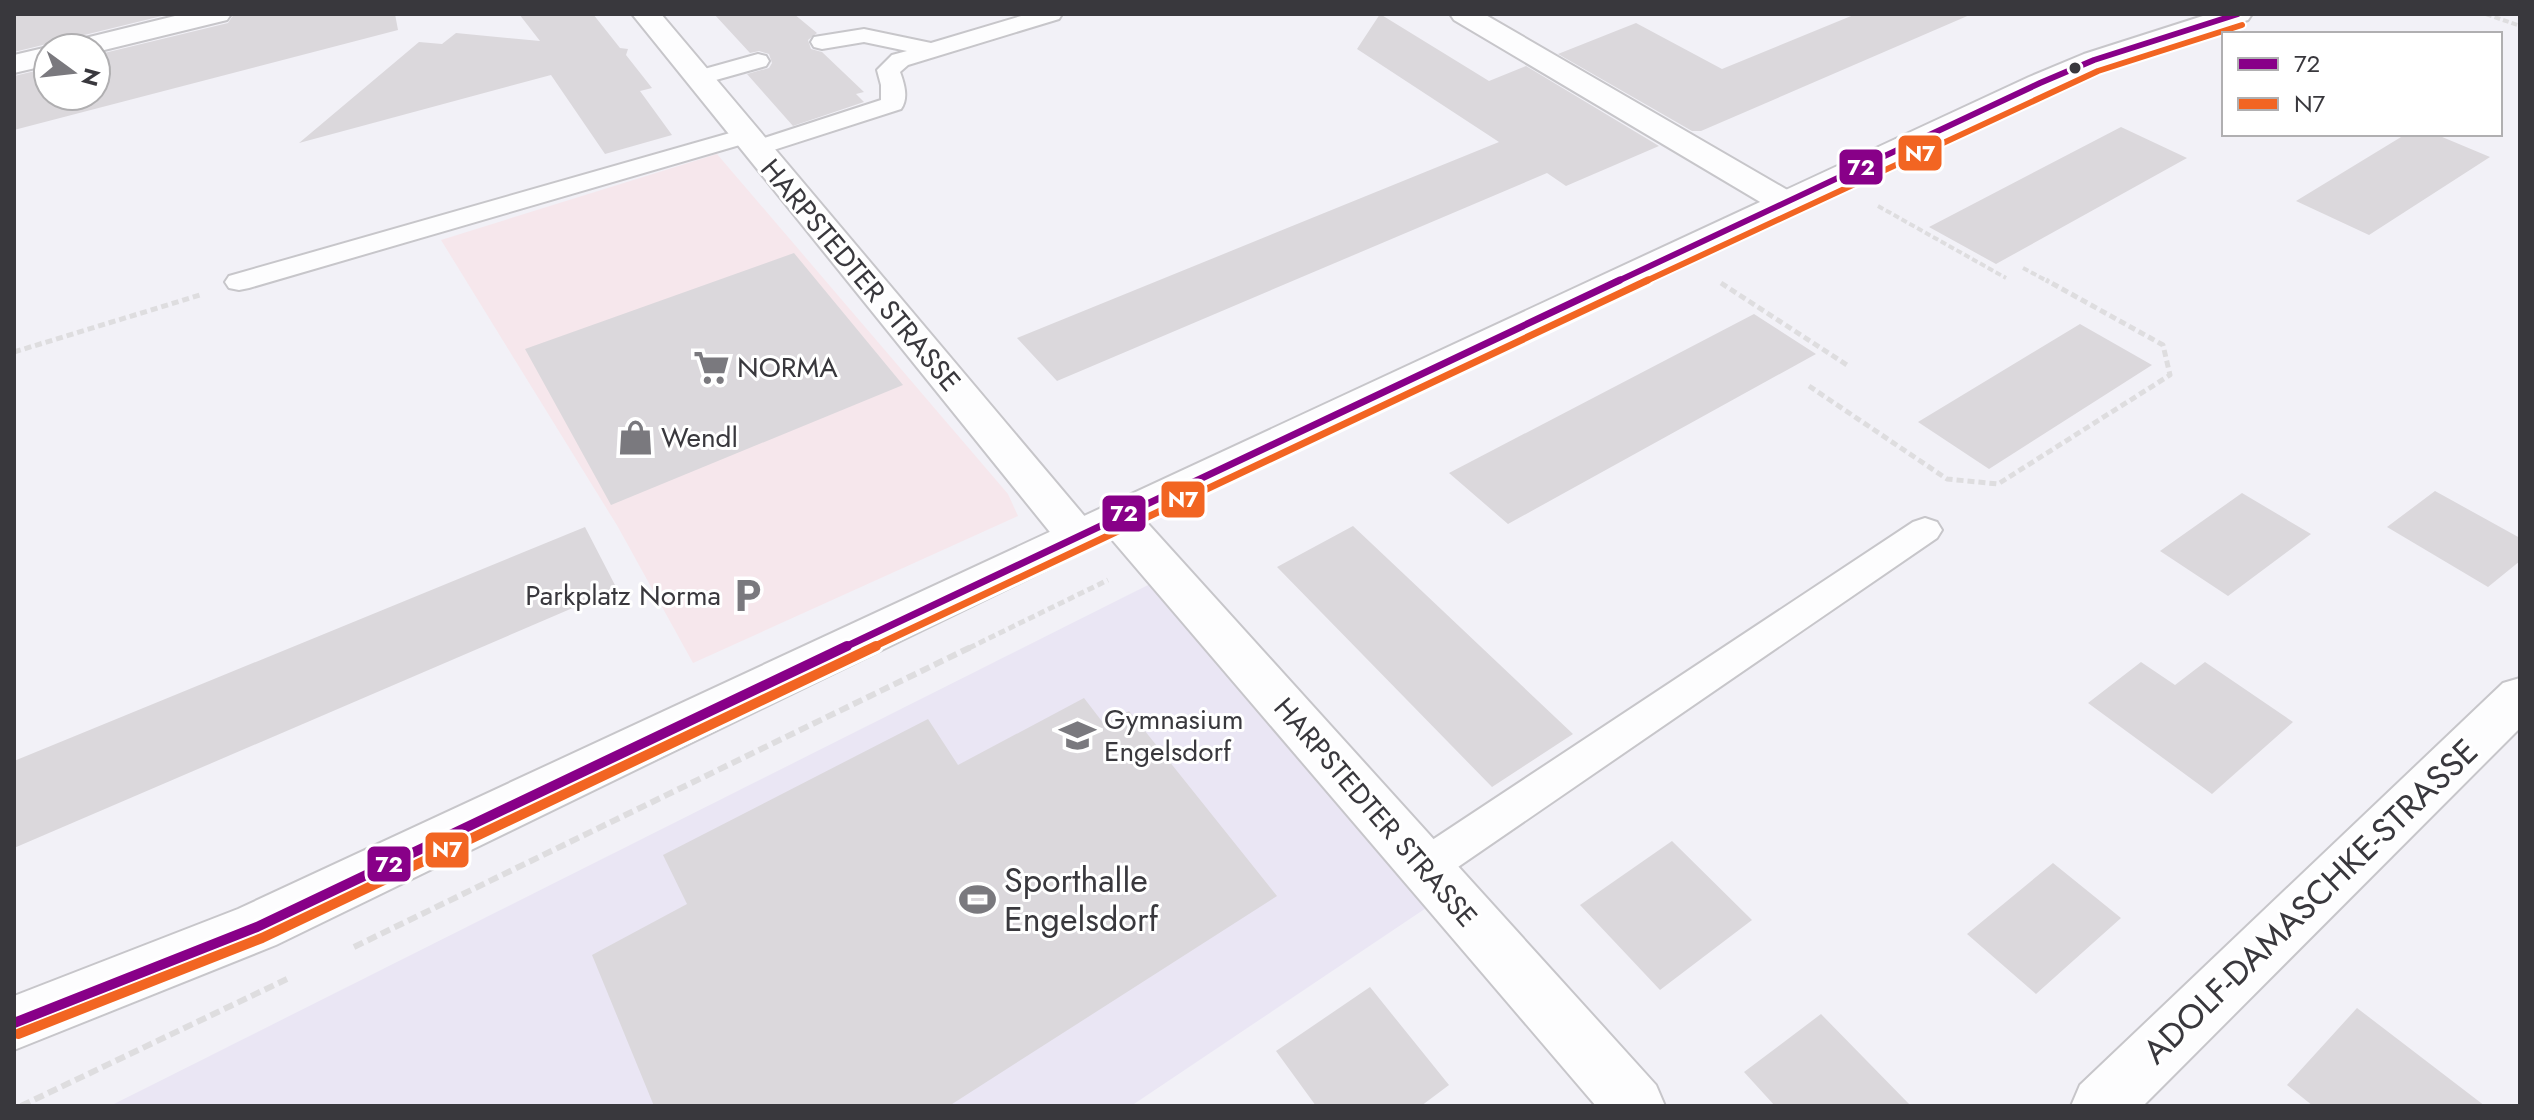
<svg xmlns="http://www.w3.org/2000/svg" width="2534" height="1120" viewBox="0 0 2534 1120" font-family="Jost,sans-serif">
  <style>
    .commercial { fill: #f6e7ec }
    .built { fill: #eae6f4 }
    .building { fill: #dbd8dc }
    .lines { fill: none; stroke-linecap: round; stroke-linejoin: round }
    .service-casing { stroke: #c7c6ca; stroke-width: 4 }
    .minor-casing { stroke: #c7c6ca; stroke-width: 4 }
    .tertiary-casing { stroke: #c7c6ca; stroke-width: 4 }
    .path-far2 { stroke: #dedddf; stroke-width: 4; stroke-dasharray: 6 3; stroke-linecap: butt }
    .path-far1 { stroke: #dedddf; stroke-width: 5; stroke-dasharray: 7 4; stroke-linecap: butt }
    .path { stroke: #dedddf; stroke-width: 6; stroke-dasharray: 10 5; stroke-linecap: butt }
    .service { fill: #fdfdfe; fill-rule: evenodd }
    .minor { fill: #fdfdfe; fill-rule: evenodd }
    .tertiary { fill: #fdfdfe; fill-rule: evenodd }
    .bus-1-far2-casing { stroke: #fff; stroke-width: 10 }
    .bus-1-far1-casing { stroke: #fff; stroke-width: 13 }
    .bus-1-casing { stroke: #fff; stroke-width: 16 }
    .bus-2-far2-casing { stroke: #fff; stroke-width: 10 }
    .bus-2-far1-casing { stroke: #fff; stroke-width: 13 }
    .bus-2-casing { stroke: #fff; stroke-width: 16 }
    .bus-1-far2 { stroke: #808; stroke-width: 6 }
    .bus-1-far1 { stroke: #808; stroke-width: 7 }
    .bus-1 { stroke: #808; stroke-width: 10 }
    .bus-2-far2 { stroke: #f26522; stroke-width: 6 }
    .bus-2-far1 { stroke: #f26522; stroke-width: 7 }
    .bus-2 { stroke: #f26522; stroke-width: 10 }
    .bus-dot { fill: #39383d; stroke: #fff; stroke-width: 3 }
    .labels { text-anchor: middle; stroke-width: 6; stroke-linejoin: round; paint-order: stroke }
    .street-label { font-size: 28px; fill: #39383d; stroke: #fff }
    .poi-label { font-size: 28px; fill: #39383d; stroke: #fff; text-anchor: start }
    .near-poi-label { font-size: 34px; fill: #39383d; stroke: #fff; text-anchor: start }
    .near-street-label { font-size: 34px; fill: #39383d; stroke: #fff }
    .line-badge { stroke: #fff; stroke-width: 3 }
    .badge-label { font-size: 22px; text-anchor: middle; font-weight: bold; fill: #fff }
  </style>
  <rect width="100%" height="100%" fill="#f2f1f7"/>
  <path class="commercial" d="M717 154 1008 494 1018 516 693 663 618 527 441 240Z"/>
  <path class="built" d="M1166 576 1447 894 1131 1106H110Z"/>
  <path class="building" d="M14 14H170L68 39 61 48 47 44 14 52Z
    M234 14H395L398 30 14 130V76L48 68V96H96V55L228 23Z
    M519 14H593L620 48 628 49 626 55 652 88 640 91 672 135 605 154 551 75 299 143 419 42 442 44 456 33 540 41Z
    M714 14H794L817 33 808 40 811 49 822 52 864 92 856 94 864 102 793 126 747 74 769 68 772 63 769 54 759 51 750 53Z
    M1380 14 1489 81 1526 66 1659 146 1566 186 1547 173 1057 381 1017 338 1499 142 1357 49Z
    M1856 14H1972L1701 131H1692L1558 54 1636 23 1722 69Z
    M2121 127 2187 158 1996 264 1929 227Z
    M2406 134H2435L2490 157 2369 235 2296 201Z
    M794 253 903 385 611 505 525 349Z
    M1754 314 1816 354 1508 524 1449 473Z
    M2080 324 2152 365 1989 469 1918 422Z
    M2435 491 2520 538V561L2488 587 2387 527Z
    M2242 493 2311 534 2228 596 2160 551Z
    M1353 526 1406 576 1573 734 1492 787 1277 567Z
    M585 527 617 589 14 848V761Z
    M2141 662 2175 685 2205 662 2293 722 2212 794 2088 703Z
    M1084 698 1104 724 1129 711 1277 896 949 1106H654L592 955 687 904 663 855 928 719 958 765Z
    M1672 841 1752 920 1660 990 1580 905Z
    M2053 863 2121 918 2036 994 1967 934Z
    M1370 987 1449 1085 1421 1106H1316L1276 1051Z
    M2357 1008 2485 1106H2313L2287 1085Z
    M1821 1014 1911 1106H1775L1744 1072Z"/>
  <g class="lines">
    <defs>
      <path id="service" d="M1028 14H1062L1059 19 908 65 900 72C904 83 909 98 901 109L755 156 746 154 743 149 750 142 249 288 239 290 229 288 225 282 229 276 737 131H755L758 136 755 141 881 100V85L877 70 892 55 907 51 864 42 822 49 814 47 811 42 814 37 864 29 931 43Z
        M758 54 766 56 769 61 766 66 698 85 690 83 686 78 690 73Z
        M1925 518 1937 522 1942 530 1937 538 1439 880 1425 885 1411 880 1405 867 1411 854 1913 522Z"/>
      <path id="minor" d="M183 14H231L227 20 96 52V48H64L69 42Z
        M632 14H661L1092 525 1099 536 1092 547 1077 552 1062 547Z
        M1450 14H1484L1796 195 1801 202 1796 209 1784 212 1772 209 1454 20Z
        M48 47 51 48H48V65L14 73V55Z
        M1117 502 1132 506 1656 1085 1665 1106H1596L1102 528 1096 517 1102 506Z
        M2520 678V728L2143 1106H2071L2080 1085 2503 683Z"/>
      <path id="tertiary" d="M2209 14H2252L2248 20 2104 66 2051 89 1132 528 276 945 14 1050V996L238 909 2029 77 2084 54Z"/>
    </defs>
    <use href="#service" class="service-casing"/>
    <use href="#minor" class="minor-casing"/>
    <use href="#tertiary" class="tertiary-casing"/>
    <path class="path-far2" d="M2486 14 2520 26
      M1878 206 2006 278
      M2023 268 2049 282"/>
    <path class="path-far1" d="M1721 283 1847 365
      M14 352 200 295
      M1809 386 1947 479 1998 484 2170 375 2163 345 2046 280
      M969 648 1108 580"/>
    <path class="path" d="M354 947 973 646
      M21 1106 287 979"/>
    <use href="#service" class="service"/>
    <use href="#minor" class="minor"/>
    <use href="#tertiary" class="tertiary"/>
    <defs>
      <path id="bus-1-far2" d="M1616 282 2040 83 2094 60 2238 14"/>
      <path id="bus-1-far1" d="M843 648 1620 280"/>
      <path id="bus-1" d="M14 1023 257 927 847 646"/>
      <path id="bus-2-far2" d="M1644 282 2098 71 2242 25"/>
      <path id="bus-2-far1" d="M871 648 1648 280"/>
      <path id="bus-2" d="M18 1034 262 938 876 646"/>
    </defs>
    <use href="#bus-1-far2" class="bus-1-far2-casing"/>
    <use href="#bus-1-far1" class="bus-1-far1-casing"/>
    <use href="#bus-1" class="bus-1-casing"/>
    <use href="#bus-2-far2" class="bus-2-far2-casing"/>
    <use href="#bus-2-far1" class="bus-2-far1-casing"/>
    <use href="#bus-2" class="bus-2-casing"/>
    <use href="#bus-1-far2" class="bus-1-far2"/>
    <use href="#bus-1-far1" class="bus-1-far1"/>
    <use href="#bus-1" class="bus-1"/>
    <use href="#bus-2-far2" class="bus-2-far2"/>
    <use href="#bus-2-far1" class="bus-2-far1"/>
    <use href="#bus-2" class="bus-2"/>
  </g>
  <defs>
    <symbol id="supermarket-bare" viewBox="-9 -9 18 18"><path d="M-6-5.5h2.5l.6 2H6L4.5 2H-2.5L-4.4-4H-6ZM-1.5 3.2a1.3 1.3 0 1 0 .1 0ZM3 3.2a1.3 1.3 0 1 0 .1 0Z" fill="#7a797e" stroke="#fff" stroke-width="2.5" paint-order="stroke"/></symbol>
    <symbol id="shop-bare" viewBox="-9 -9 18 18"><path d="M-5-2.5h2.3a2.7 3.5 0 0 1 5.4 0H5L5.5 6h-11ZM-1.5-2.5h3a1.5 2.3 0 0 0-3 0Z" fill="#7a797e" stroke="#fff" stroke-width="2.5" paint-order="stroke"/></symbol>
    <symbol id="parking-bare" viewBox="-9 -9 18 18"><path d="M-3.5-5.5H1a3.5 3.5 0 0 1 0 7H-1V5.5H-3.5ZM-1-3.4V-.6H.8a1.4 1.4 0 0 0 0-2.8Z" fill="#7a797e" stroke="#fff" stroke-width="2.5" paint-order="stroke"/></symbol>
    <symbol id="school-bare" viewBox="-9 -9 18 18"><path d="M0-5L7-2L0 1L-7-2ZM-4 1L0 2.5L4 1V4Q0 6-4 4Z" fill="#7a797e" stroke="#fff" stroke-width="2.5" paint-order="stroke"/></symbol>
    <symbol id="stadium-bare" viewBox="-9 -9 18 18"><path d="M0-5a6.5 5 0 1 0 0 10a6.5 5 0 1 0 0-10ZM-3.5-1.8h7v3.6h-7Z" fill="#7a797e" stroke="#fff" stroke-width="2.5" paint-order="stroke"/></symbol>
  </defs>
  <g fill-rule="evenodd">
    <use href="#supermarket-bare" x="686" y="342" width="51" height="51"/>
    <use href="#shop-bare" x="610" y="412" width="51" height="51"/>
    <use href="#parking-bare" x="722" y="570" width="51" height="51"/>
    <use href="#school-bare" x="1052" y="710" width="51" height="51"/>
    <use href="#stadium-bare" x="952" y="874" width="51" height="51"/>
  </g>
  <circle class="bus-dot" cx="2075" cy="68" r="7"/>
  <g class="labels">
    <g class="street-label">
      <text transform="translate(861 275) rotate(50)" y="10">HARPSTEDTER STRASSE</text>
      <text transform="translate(1376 812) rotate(49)" y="10">HARPSTEDTER STRASSE</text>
    </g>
    <g class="poi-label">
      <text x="737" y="377">NORMA</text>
      <text x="661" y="447">Wendl</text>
      <text x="721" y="605" text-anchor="end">Parkplatz Norma</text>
      <text x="1104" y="729">Gymnasium<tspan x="1104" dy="32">Engelsdorf</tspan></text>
    </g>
    <g class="near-poi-label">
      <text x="1004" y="892">Sporthalle<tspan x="1004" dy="39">Engelsdorf</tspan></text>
    </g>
    <g class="near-street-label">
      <text transform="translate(2310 901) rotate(-44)" y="12">ADOLF-DAMASCHKE-STRASSE</text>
    </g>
  </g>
  <g class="line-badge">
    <rect x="1897" y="134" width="46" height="38" rx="8" fill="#f26522"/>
    <rect x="1838" y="148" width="46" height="38" rx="8" fill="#808"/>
    <rect x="1160" y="480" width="46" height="39" rx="8" fill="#f26522"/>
    <rect x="1101" y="494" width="46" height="39" rx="8" fill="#808"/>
    <rect x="424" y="831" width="46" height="38" rx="8" fill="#f26522"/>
    <rect x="366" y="845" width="46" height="38" rx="8" fill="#808"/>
  </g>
  <g class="badge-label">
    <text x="1920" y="161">N7</text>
    <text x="1861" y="175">72</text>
    <text x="1183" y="507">N7</text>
    <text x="1124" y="521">72</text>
    <text x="447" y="857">N7</text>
    <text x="389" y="872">72</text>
  </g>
  <rect width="2534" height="1120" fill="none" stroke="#39383d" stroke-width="32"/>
  <rect x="2222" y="32" width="280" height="104" fill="#ffffff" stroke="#b0afb1" stroke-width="2"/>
  <rect x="2238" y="58" width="40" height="12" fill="#880088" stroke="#b0afb1" stroke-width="2"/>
  <text x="2294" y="72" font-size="24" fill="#39383d">72</text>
  <rect x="2238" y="98" width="40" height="12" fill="#f26522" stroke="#b0afb1" stroke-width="2"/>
  <text x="2294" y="112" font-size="24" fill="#39383d">N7</text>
  <g transform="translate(72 72) rotate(105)"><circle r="38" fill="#ffffff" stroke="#b0afb1" stroke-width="2"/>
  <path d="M0-6L14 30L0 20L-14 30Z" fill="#7a797e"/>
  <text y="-12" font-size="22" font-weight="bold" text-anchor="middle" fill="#39383d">N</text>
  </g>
</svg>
